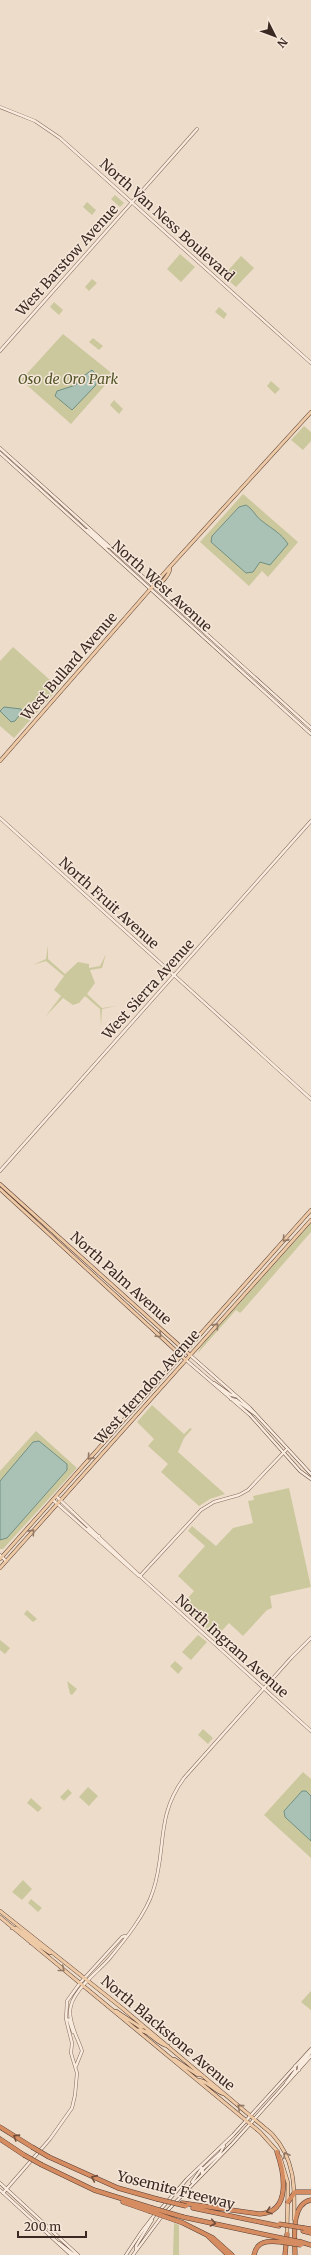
<svg xmlns="http://www.w3.org/2000/svg" width="311" height="2255" viewBox="0 0 311 2255" font-family="Merriweather,serif">
  <style>
    .green { fill: #cbc89e }
    .water { fill: #aac2b6; stroke: #719082 }
    .lines { fill: none; stroke-linecap: round; stroke-linejoin: round }
    .tertiary-casing { stroke: #896d5f; stroke-width: 3.5 }
    .secondary-casing { stroke: #6b4f42; stroke-width: 3.5 }
    .primary-casing { stroke: #573d33; stroke-width: 4 }
    .motorway-casing { stroke: #573d33; stroke-width: 5 }
    .tertiary { stroke: #f8ebdd; stroke-width: 2.5 }
    .secondary { stroke: #f8ebdd; stroke-width: 2.5 }
    .primary { stroke: #edc9a5; stroke-width: 3 }
    .motorway { stroke: #d68c61; stroke-width: 4 }
    .motorway-bridge-casing { stroke: #573d33; stroke-width: 5; stroke-linecap: butt }
    .motorway-bridge { stroke: #d68c61; stroke-width: 4 }
    .oneway { stroke: #947964 }
    .oneway2 { stroke: #714c38 }
    .labels { text-anchor: middle; stroke-width: 3; stroke-linejoin: round; paint-order: stroke }
    .street-label { font-size: 14px; fill: #3a2922; stroke: #f5e7d9 }
    .park-label { font-size: 14px; font-style: italic; fill: #535629; stroke: #f5e7d9 }
  </style>
  <rect width="100%" height="100%" fill="#eddcca"/>
  <path class="green" d="M115 195 124 203 120 207 111 199Z
    M87 202 96 210 92 215 83 207Z
    M180 254 195 267 181 282 167 269Z
    M241 256 254 268 236 287 223 276Z
    M92 279 97 283 89 291 85 287Z
    M54 302 63 310 59 315 50 307Z
    M219 307 227 314 224 319 215 312Z
    M63 334 114 375 71 424 21 380Z
    M93 338 103 346 99 350 89 342Z
    M271 381 280 389 275 394 267 386Z
    M114 400 123 409 119 414 110 405Z
    M304 426 311 432V441L303 450 291 440Z
    M243 494 298 542 268 577 262 571 249 586 200 542Z
    M13 647 59 688 14 738 0 726V661Z
    M48 945V959L65 974 78 962 89 964V968L100 966 106 954 102 968 90 970 95 983 87 994 102 1008 117 1006 102 1009 101 1026 100 1009 85 996 79 1003 73 1005 63 998 45 1017 61 996 54 990 64 976 46 961 33 965 46 959Z
    M311 1223V1232L243 1310 240 1313 236 1310 197 1354 202 1345Z
    M152 1405 184 1434 190 1428 192 1429 184 1438 178 1452 225 1494 210 1499 199 1506 161 1472 168 1464 148 1446 154 1439 137 1422Z
    M36 1431 77 1468 3 1549H0V1471Z
    M289 1488 311 1587 270 1596 272 1608 267 1610 243 1636 229 1623 215 1638 180 1607 194 1591 178 1576 205 1546 188 1531 192 1526 216 1546 233 1528 253 1523 248 1501 254 1500 253 1496Z
    M27 1610 37 1619 33 1622 24 1614Z
    M198 1635 207 1642 191 1660 182 1652Z
    M0 1640 10 1648 5 1654 0 1650Z
    M175 1661 183 1668 178 1674 170 1666Z
    M67 1681 77 1689 72 1695 70 1694Z
    M203 1729 213 1738 208 1744 198 1735Z
    M303 1772 311 1779V1858L264 1815Z
    M88 1787 98 1796 89 1806 79 1797Z
    M68 1789 72 1793 64 1801 60 1797Z
    M31 1798 42 1808 38 1812 27 1803Z
    M23 1880 32 1889 22 1900 12 1892Z
    M31 1899 42 1908 38 1912 28 1903Z
    M311 1991V2010L301 2002Z
    M174 2223 179 2225V2255H173Z"/>
  <path class="water" d="M92 370 99 377 95 386 74 408 72 410 55 396 57 391 76 385 79 379Z
    M246 505C254 510 255 516 262 521 272 529 281 533 288 544L270 565 260 562 253 572 246 573 211 542 212 536 239 507Z
    M4 707 21 709 22 712 15 721 11 722 0 711Z
    M39 1441 67 1464V1470L7 1538 0 1540V1481L33 1442Z
    M302 1791H306L311 1796V1841L285 1817 284 1811Z"/>
  <g class="lines">
    <defs>
      <path id="tertiary" d="M0 107 35 121 60 138 311 363
        M0 351 197 129
        M0 818 311 1099
        M0 1171 311 821
        M56 1496 142 1578 311 1731
        M53 1500 139 1576
        M88 1529 96 1536H99
        M140 1576 201 1510 214 1502 239 1495 248 1490 286 1450
        M66 2019 69 2020 73 2032
        M76 2066 82 2051C78 2038 70 2027 70 2011 71 1991 97 1973 109 1959 124 1941 146 1914 153 1891 167 1850 155 1817 184 1778L291 1658 311 1638
        M3 2193 50 2139 72 2108 75 2095 77 2073 71 2053 72 2043 66 2019 67 2001 80 1983 122 1937 125 1936"/>
      <path id="secondary" d="M0 448 311 728
        M0 453 311 734
        M87 530 106 546 110 547
        M190 1355 250 1408 311 1474
        M186 1360 250 1415 300 1471 311 1479
        M214 1383 231 1395 236 1396
        M231 1399 236 1400 255 1414
        M0 1555 6 1561
        M299 2070V2066L311 2052
        M286 2083 295 2071V2066
        M202 2173 203 2169 220 2153 224 2146
        M192 2182 202 2168
        M0 2183 78 2255
        M0 2190 71 2255
        M160 2210 187 2179 233 2135 311 2049
        M166 2212 232 2144 311 2056
        M59 2243 73 2254H77
        M136 2250V2246L152 2220
        M126 2255 142 2231 156 2213
        M133 2255 162 2216"/>
      <path id="primary" d="M154 586C161 585 169 575 170 569
        M0 761 167 570 311 412
        M0 1184 190 1355
        M0 1189 186 1360
        M0 1559 311 1210
        M0 1568 311 1220
        M0 1911 122 2008 272 2134C295 2159 295 2187 294 2219
        M0 1917 260 2132 278 2152
        M12 1928H16L32 1940H36
        M31 1943 34 1942 50 1953
        M116 2011 140 2027H144
        M138 2030C147 2028 157 2045 168 2046
        M174 2059 198 2075H202
        M198 2080C207 2080 215 2092 224 2094
        M280 2157 288 2183 287 2234"/>
      <path id="motorway" d="M0 2127 32 2147
        M0 2139 24 2155
        M49 2157 118 2188 157 2199
        M42 2165 94 2190 152 2208
        M123 2202 149 2211
        M288 2202 295 2192H311
        M182 2203 260 2214C292 2212 284 2172 277 2152
        M193 2208 279 2226
        M183 2217 281 2238
        M183 2223 213 2238 232 2255
        M304 2228 311 2229
        M303 2231 311 2233
        M208 2236 228 2255
        M301 2242 311 2245
        M254 2255C257 2240 268 2241 281 2242
        M285 2255 287 2234
        M295 2255C295 2239 290 2204 311 2200"/>
    </defs>
    <use href="#tertiary" class="tertiary-casing"/>
    <use href="#secondary" class="secondary-casing"/>
    <use href="#primary" class="primary-casing"/>
    <use href="#motorway" class="motorway-casing"/>
    <use href="#tertiary" class="tertiary"/>
    <use href="#secondary" class="secondary"/>
    <use href="#primary" class="primary"/>
    <use href="#motorway" class="motorway"/>
    <defs>
      <path id="motorway-bridge" d="M32 2147 49 2157
        M24 2155 42 2165
        M157 2199 186 2206
        M152 2208 183 2217
        M149 2211 183 2223
        M279 2224 304 2228
        M281 2238 301 2242
        M281 2242 301 2245"/>
    </defs>
    <use href="#motorway-bridge" class="motorway-bridge-casing"/>
    <use href="#motorway-bridge" class="motorway-bridge"/>
  </g>
  <defs><path id="oneway-chevron" d="M-2-3.5L2.5 0L-2 3.5" fill="none" stroke-width="1.6" stroke-linecap="round" stroke-linejoin="round"/></defs>
  <g class="oneway">
    <use href="#oneway-chevron" transform="translate(285 1239) rotate(132)"/>
    <use href="#oneway-chevron" transform="translate(216 1326) rotate(-48)"/>
    <use href="#oneway-chevron" transform="translate(159 1335) rotate(44)"/>
    <use href="#oneway-chevron" transform="translate(90 1457) rotate(132)"/>
    <use href="#oneway-chevron" transform="translate(32 1532) rotate(-48)"/>
    <use href="#oneway-chevron" transform="translate(62 1969) rotate(39)"/>
    <use href="#oneway-chevron" transform="translate(240 2107) rotate(-140)"/>
    <use href="#oneway-chevron" transform="translate(286 2155) rotate(-117)"/>
  </g>
  <g class="oneway2">
    <use href="#oneway-chevron" transform="translate(16 2137) rotate(-148)"/>
    <use href="#oneway-chevron" transform="translate(94 2178) rotate(-156)"/>
    <use href="#oneway-chevron" transform="translate(269 2211) rotate(161)"/>
    <use href="#oneway-chevron" transform="translate(213 2223) rotate(12)"/>
  </g>
  <g class="labels">
    <g class="street-label">
      <text transform="translate(167 220) rotate(42)" y="5">North Van Ness Boulevard</text>
      <text transform="translate(67 260) rotate(-48)" y="5">West Barstow Avenue</text>
      <text transform="translate(162 586) rotate(42)" y="5">North West Avenue</text>
      <text transform="translate(69 666) rotate(-49)" y="5">West Bullard Avenue</text>
      <text transform="translate(109 903) rotate(42)" y="5">North Fruit Avenue</text>
      <text transform="translate(148 989) rotate(-48)" y="5">West Sierra Avenue</text>
      <text transform="translate(121 1278) rotate(42)" y="5">North Palm Avenue</text>
      <text transform="translate(147 1387) rotate(-48)" y="5">West Herndon Avenue</text>
      <text transform="translate(232 1646) rotate(42)" y="5">North Ingram Avenue</text>
      <text transform="translate(168 2033) rotate(40)" y="5">North Blackstone Avenue</text>
      <text transform="translate(176 2190) rotate(14)" y="5">Yosemite Freeway</text>
    </g>
    <g class="park-label">
      <text x="68" y="384">Oso de Oro Park</text>
    </g>
  </g>
  <g transform="translate(275 36) rotate(132)" stroke="#f5e7d9" stroke-width="3" paint-order="stroke">
  <path d="M0-3L7 15L0 10L-7 15Z" fill="#3a2922"/>
  <text y="-6" font-size="11" font-weight="bold" text-anchor="middle" fill="#3a2922">N</text>
  </g>
  <path d="M18 2231v6h68v-6" fill="none" stroke="#3a2922" stroke-width="2"/>
  <text x="24" y="2231" font-size="12" fill="#3a2922" stroke="#f5e7d9" stroke-width="3" paint-order="stroke">200 m</text>
</svg>
